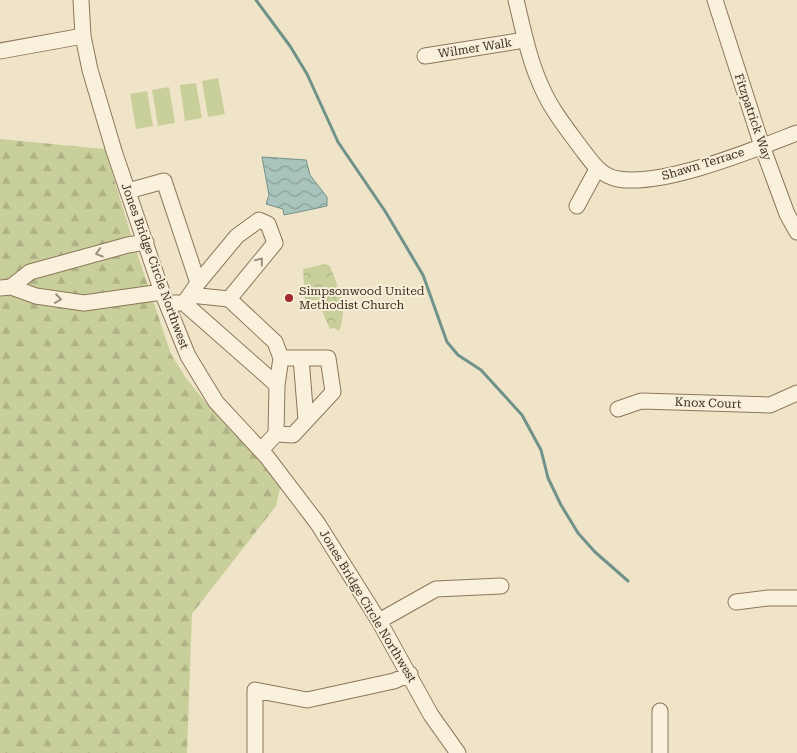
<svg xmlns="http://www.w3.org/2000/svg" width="797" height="753" viewBox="0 0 797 753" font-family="'Roboto Serif',serif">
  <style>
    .grass { fill: #c9cf9b }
    .forest { fill: url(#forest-firs) }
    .park { fill: url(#park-crowns) }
    .water { fill: url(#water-waves); stroke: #6f938a }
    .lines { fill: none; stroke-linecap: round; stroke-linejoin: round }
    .stream { stroke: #6f938a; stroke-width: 3 }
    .minor-casing { stroke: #8d765c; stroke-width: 17 }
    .minor { stroke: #faf1dc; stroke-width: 15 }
    .oneway { stroke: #9c907e }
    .poi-dot { fill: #9e2a2b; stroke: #f7eed8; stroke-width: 2 }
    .labels { text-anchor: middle; stroke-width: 4; stroke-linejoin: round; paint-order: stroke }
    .street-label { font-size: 12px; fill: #3d2e20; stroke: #f7eed8 }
    .poi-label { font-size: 12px; fill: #3d2e20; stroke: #f7eed8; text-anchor: start }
  </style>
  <defs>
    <pattern id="forest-firs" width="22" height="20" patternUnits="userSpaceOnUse" patternTransform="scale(1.25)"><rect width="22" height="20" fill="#c9cf9b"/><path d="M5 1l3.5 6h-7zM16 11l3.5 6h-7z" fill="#aeb285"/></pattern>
    <pattern id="park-crowns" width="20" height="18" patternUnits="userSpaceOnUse" patternTransform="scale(1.25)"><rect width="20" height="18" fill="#c9cf9b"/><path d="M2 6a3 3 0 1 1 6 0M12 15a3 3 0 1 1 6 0" fill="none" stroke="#aeb285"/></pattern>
    <pattern id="water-waves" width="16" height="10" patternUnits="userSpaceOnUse" patternTransform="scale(1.25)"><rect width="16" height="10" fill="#a9c4bc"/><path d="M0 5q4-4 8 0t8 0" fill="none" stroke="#8ba098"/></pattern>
  </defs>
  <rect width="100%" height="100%" fill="#f0e4c8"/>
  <path class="grass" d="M218 78 225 114 208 117 202 81Z
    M196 83 202 118 185 121 180 85Z
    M169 87 175 123 158 126 152 90Z
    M147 91 153 126 136 129 130 94Z"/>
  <path class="forest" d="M0 139 105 149 131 235 171 354 186 378 211 409 281 484 276 506 192 614 187 753H0Z"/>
  <path class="park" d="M325 264 330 266C338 289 349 306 339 331L334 328 330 329 317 300 305 301 303 269Z"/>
  <path class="water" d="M262 157 306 160 310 175 327 197V206L284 215 283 209 266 204 269 195Z"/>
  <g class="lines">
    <path class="stream" d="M256 0 290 46 307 74 338 142 385 211 423 275 447 342 458 355 481 370 522 415 541 450 548 478 561 505 578 533 595 552 628 581"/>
    <defs>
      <path id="minor" d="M81 0 83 36 90 70 114 151 162 292 188 356 216 402 267 457 318 524 379 621 431 715 458 753
        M516 0C523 29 529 60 542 88 551 109 567 129 581 148 591 161 600 176 618 179 663 187 753 150 797 133
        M715 0 762 146 787 214 797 232
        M0 51 83 36
        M425 56 525 40
        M128 191 164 181 198 283 184 303
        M577 206 597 169
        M198 283 237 236 259 220 268 224 275 243 229 299
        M11 287 30 272 128 245 146 242
        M0 288 11 287 36 296 84 303 162 292
        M190 295 229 299 275 342 281 358
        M167 303H184L277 385 276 434 261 450
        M301 358 306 420
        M618 409 641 401 770 405 797 393
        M276 434 293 435 333 392 328 358H281L277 385
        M736 602 768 598H797
        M379 621 436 589 501 586
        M255 753V690L307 700 394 681 410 674
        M660 753V711"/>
    </defs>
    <use href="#minor" class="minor-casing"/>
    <use href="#minor" class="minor"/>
  </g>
  <defs><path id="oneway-chevron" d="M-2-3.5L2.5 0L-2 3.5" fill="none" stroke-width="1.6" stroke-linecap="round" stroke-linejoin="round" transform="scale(1.25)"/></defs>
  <g class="oneway">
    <use href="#oneway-chevron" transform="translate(99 253) rotate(164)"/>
    <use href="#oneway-chevron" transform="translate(260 261) rotate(-51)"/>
    <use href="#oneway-chevron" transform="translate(58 299) rotate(8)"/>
  </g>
  <circle class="poi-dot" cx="289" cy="298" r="5"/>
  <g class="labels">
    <g class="street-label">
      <text transform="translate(475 48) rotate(-9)" y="4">Wilmer Walk</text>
      <text transform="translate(753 117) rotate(71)" y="4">Fitzpatrick Way</text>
      <text transform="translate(703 164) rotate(-17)" y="4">Shawn Terrace</text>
      <text transform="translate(155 266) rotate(70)" y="4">Jones Bridge Circle Northwest</text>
      <text transform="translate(708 403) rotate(2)" y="4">Knox Court</text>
      <text transform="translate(368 606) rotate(59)" y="4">Jones Bridge Circle Northwest</text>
    </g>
    <g class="poi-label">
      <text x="299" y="295">Simpsonwood United<tspan x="299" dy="14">Methodist Church</tspan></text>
    </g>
  </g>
</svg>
